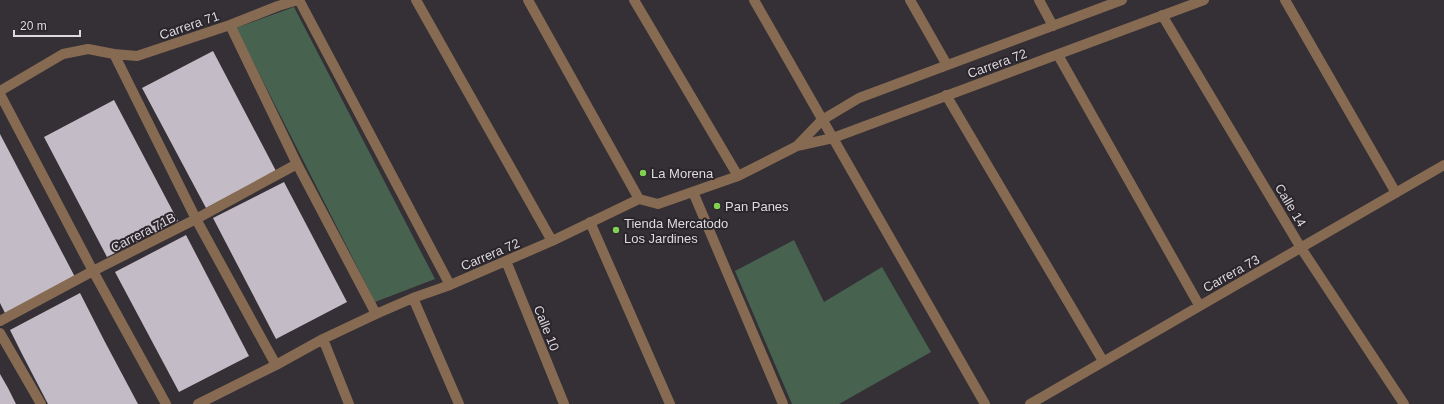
<svg xmlns="http://www.w3.org/2000/svg" width="1444" height="404" viewBox="0 0 1444 404" font-family="Arial,sans-serif">
  <style>
    .green { fill: #476350 }
    .building { fill: #c3bbc5 }
    .lines { fill: none; stroke-linecap: round; stroke-linejoin: round }
    .minor { stroke: #866b52; stroke-width: 10 }
    .poi-dot { fill: #80d051; stroke: #2b252c; stroke-width: 1.5 }
    .labels { text-anchor: middle; stroke-width: 4; stroke-linejoin: round; paint-order: stroke }
    .street-label { font-size: 13px; fill: #ddd9dd; stroke: #2b252c }
    .poi-label { font-size: 13px; fill: #ddd9dd; stroke: #2b252c; text-anchor: start }
  </style>
  <rect width="100%" height="100%" fill="#352f36"/>
  <path class="green" d="M294 7 435 279 375 302 236 28Z
    M794 240 824 302 882 267 931 352 839 404H792L735 271Z"/>
  <path class="building" d="M213 51 276 171 206 208 142 88Z
    M114 100 178 221 107 257 44 137Z
    M0 134 75 277 5 313 0 303Z
    M284 182 347 302 276 339 213 218Z
    M186 235 249 356 179 392 115 272Z
    M80 293 105 342 138 404H48L22 354 10 330Z
    M0 374 8 388 16 404H0Z"/>
  <g class="lines">
    <path class="minor" d="M299 0 450 285
      M416 0 552 241
      M528 0 639 199
      M634 0 738 176
      M754 0 985 404
      M910 0 947 65
      M1039 0 1053 26
      M1285 0 1396 193
      M1162 15 1301 248 1404 404
      M230 25 297 164 376 314
      M114 54 196 219 276 365
      M1058 55 1199 305
      M0 91 63 54 88 49 114 54 137 56 230 25 278 6 298 0
      M0 94 93 271 166 404
      M946 95 1103 361
      M797 146 822 120 859 98 1122 0
      M693 192 783 404
      M590 222 670 404
      M506 261 564 404
      M413 298 459 404
      M0 321 93 271 196 219 297 164
      M0 333 41 404
      M323 339 349 404
      M198 404 276 365 323 339 376 314 413 298 450 285 552 241 639 199 658 204 738 176 797 146 833 138 1204 0
      M1030 404 1444 165"/>
  </g>
  <g class="poi-dot">
    <circle cx="643" cy="173" r="4"/>
    <circle cx="717" cy="206" r="4"/>
    <circle cx="616" cy="230" r="4"/>
  </g>
  <g class="labels">
    <g class="street-label">
      <text transform="translate(189 25) rotate(-19)" y="5">Carrera 71</text>
      <text transform="translate(997 63) rotate(-20)" y="5">Carrera 72</text>
      <text transform="translate(1291 205) rotate(59)" y="5">Calle 14</text>
      <text transform="translate(143 232) rotate(-27)" y="5">Carrera 71B</text>
      <text transform="translate(490 254) rotate(-23)" y="5">Carrera 72</text>
      <text transform="translate(1231 273) rotate(-29)" y="5">Carrera 73</text>
      <text transform="translate(547 328) rotate(68)" y="5">Calle 10</text>
    </g>
    <g class="poi-label">
      <text x="651" y="178">La Morena</text>
      <text x="725" y="211">Pan Panes</text>
      <text x="624" y="228">Tienda Mercatodo<tspan x="624" dy="15">Los Jardines</tspan></text>
    </g>
  </g>
  <path d="M14 30v6h66v-6" fill="none" stroke="#ddd9dd" stroke-width="2"/>
  <text x="20" y="30" font-size="12" fill="#ddd9dd" stroke="#2b252c" stroke-width="3" paint-order="stroke">20 m</text>
</svg>
